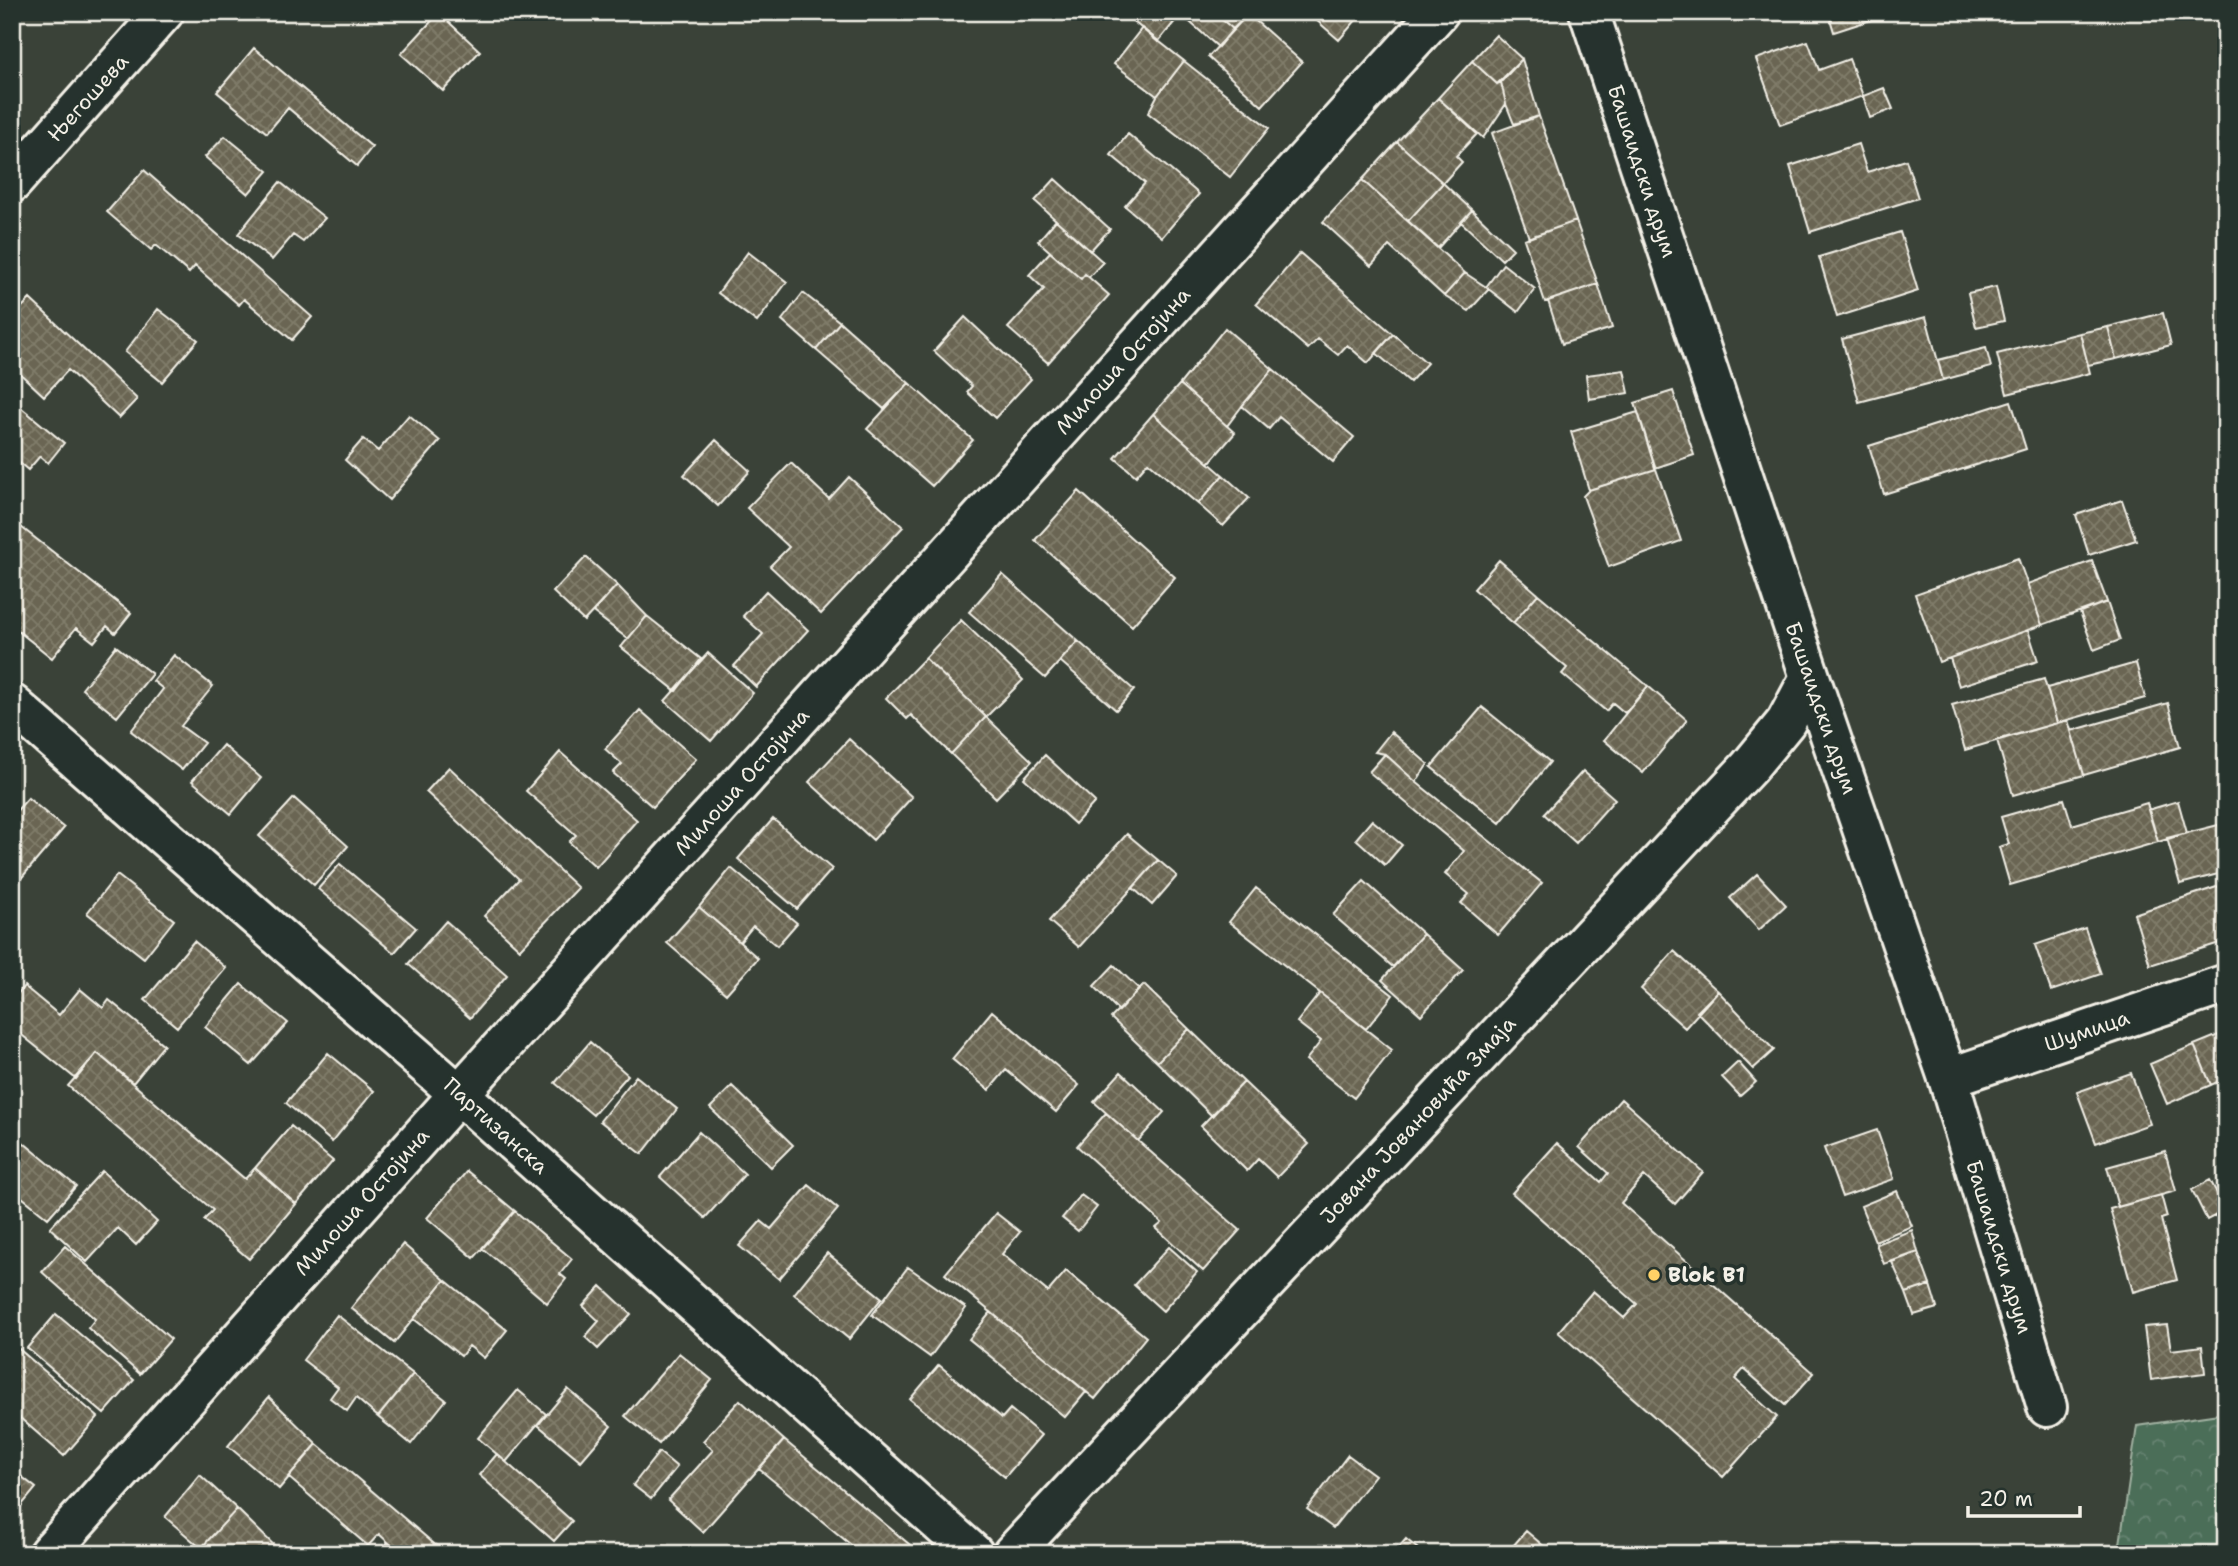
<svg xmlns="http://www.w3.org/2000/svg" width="2238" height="1566" viewBox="0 0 2238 1566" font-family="'Shantell Sans',sans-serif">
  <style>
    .forest { fill: url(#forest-crowns); stroke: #a0b0a0; stroke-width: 2 }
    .building { fill: url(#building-cross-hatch); stroke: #f4f1e8; stroke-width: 2 }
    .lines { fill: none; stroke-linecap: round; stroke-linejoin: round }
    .minor-casing { stroke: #f4f1e8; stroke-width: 44 }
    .minor { stroke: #26332d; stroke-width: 38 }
    .poi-dot { fill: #ffd166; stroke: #26332d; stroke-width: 2.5 }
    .labels { text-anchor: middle; stroke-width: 7; stroke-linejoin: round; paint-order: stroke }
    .street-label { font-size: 21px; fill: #f4f1e8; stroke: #26332d }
    .poi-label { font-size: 21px; font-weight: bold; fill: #f4f1e8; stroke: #26332d; text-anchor: start }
  </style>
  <defs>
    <pattern id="forest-crowns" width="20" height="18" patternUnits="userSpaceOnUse" patternTransform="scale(1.75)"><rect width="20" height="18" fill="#4c6e59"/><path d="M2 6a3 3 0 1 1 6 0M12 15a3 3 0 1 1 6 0" fill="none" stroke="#668371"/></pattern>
    <pattern id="building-cross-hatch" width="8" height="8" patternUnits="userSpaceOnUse" patternTransform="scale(1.75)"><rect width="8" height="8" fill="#6a6552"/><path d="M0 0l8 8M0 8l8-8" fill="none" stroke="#807c6b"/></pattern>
  </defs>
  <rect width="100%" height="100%" fill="#3a4238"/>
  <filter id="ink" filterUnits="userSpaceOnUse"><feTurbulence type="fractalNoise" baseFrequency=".0143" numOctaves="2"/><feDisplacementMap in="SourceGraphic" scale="14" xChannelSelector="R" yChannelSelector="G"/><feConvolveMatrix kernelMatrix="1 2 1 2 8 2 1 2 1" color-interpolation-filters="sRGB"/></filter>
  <g filter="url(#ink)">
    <path class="forest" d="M2226 1413V1554H2133L2120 1544 2137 1426Z"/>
    <path class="building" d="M1122 12H1167L1176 20 1158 42Z
      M1184 12H1213L1233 29 1218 47 1182 15Z
      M1213 12H1246L1248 14 1233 29Z
      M1307 12H1363L1339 40Z
      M1828 12H1882L1883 16 1834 32Z
      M439 13 480 51 443 91 401 54Z
      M1248 14 1302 62 1262 106 1208 57Z
      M1142 28 1184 61 1157 96 1114 64Z
      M1496 35 1522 59 1497 84 1472 61Z
      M1808 41 1819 70 1849 59 1863 96 1780 125 1756 59Z
      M254 48 372 147 357 166 288 108 267 133 217 92Z
      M1522 59 1539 116 1514 124 1506 104 1501 82Z
      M1184 61 1269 128 1230 177 1148 113 1157 96Z
      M1472 61 1497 84 1501 82 1506 104 1483 138 1438 98Z
      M1884 88 1893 109 1870 118 1863 96Z
      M1438 98 1477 134 1456 156 1462 162 1443 183 1397 142Z
      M1539 116 1576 221 1529 238 1492 133Z
      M1128 134 1199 194 1162 237 1125 206 1145 183 1111 155Z
      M225 136 268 171 248 194 205 157Z
      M1397 142 1443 183 1408 221 1362 180Z
      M1858 144 1867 172 1906 160 1918 198 1810 232 1790 166Z
      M144 170 312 317 292 340 244 299 239 305 195 266 189 273 156 245 151 250 107 212Z
      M1055 179 1110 229 1090 251 1035 201Z
      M1362 180 1465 273 1444 296 1389 246 1371 266 1323 222Z
      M280 182 325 218 303 242 293 235 272 260 238 234Z
      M1443 183 1472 210 1438 248 1408 221Z
      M1472 210 1513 249 1502 260 1461 222Z
      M1056 220 1103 262 1089 277 1085 274 1081 279 1038 241Z
      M1576 221 1598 284 1545 302 1524 239Z
      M1900 232 1918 291 1837 317 1819 257Z
      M748 252 787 282 757 322 718 293Z
      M1050 252 1081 279 1085 274 1109 295 1048 363 1008 328 1044 289 1029 275Z
      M1300 253 1393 334 1368 363 1347 345 1338 355 1318 339 1308 349 1256 304Z
      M1503 264 1535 289 1518 312 1486 287Z
      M1465 273 1489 289 1469 311 1444 296Z
      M1598 284 1612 328 1562 344 1548 301Z
      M1996 287 2004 321 1976 327 1968 293Z
      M803 293 840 322 816 350 782 320Z
      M30 299 137 399 119 418 68 370 44 396 12 366V317Z
      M158 309 198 340 162 382 125 352Z
      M2163 313 2171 345 2116 359 2108 327Z
      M965 317 1031 379 995 418 967 392 972 386 934 351Z
      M1926 317 1943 380 1859 402 1842 339Z
      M840 322 909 383 884 409 816 350Z
      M2108 327 2116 359 2088 365 2080 333Z
      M1225 328 1273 369 1242 406 1227 426 1180 384Z
      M2080 333 2090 373 2007 394 1997 354Z
      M1393 334 1427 363 1410 382 1376 353Z
      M1986 348 1991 367 1943 380 1938 360Z
      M1273 369 1354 437 1333 462 1279 417 1269 429 1242 406Z
      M1624 370 1629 393 1589 399 1586 375Z
      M909 383 973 440 932 486 867 429Z
      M1180 384 1235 433 1209 463 1153 414Z
      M1673 391 1694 455 1655 468 1635 403Z
      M12 400 64 443 48 463 40 456 28 470 15 459 12 462Z
      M2011 401 2026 449 1884 494 1869 446Z
      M1638 412 1656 469 1589 490 1571 432Z
      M1153 414 1223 475 1198 504 1148 462 1136 476 1115 458Z
      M409 415 440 441 389 500 345 460 363 439 378 451Z
      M716 440 750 471 718 506 684 475Z
      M791 463 829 499 849 477 903 527 821 614 770 566 789 547 747 508Z
      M1656 469 1681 541 1609 567 1583 496 1589 490Z
      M1223 475 1249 498 1223 526 1198 504Z
      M1079 491 1175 577 1132 626 1035 540Z
      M2122 500 2136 540 2089 555 2076 515Z
      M12 520 131 613 115 633 107 626 94 642 76 628 52 658 12 626Z
      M586 557 617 585 584 621 553 592Z
      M2018 558 2042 625 1939 662 1915 594Z
      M1499 560 1538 594 1513 623 1474 589Z
      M2092 561 2107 602 2042 625 2027 584Z
      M1002 574 1078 641 1045 678 969 612Z
      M617 585 647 616 628 639 593 612Z
      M766 591 808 630 756 687 734 666 763 634 743 616Z
      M1538 594 1648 686 1625 713 1613 703 1606 711 1562 674 1567 668 1513 623Z
      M2107 602 2120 640 2094 650 2080 612Z
      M647 616 701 659 676 691 621 647Z
      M961 620 1023 680 986 717 925 658Z
      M2028 630 2038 661 1959 686 1950 658Z
      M1078 641 1134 690 1116 710 1060 661Z
      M116 646 152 674 117 717 82 689Z
      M708 653 753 693 711 741 665 701Z
      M174 655 213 686 181 726 204 743 182 770 131 731 163 689 153 681Z
      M925 658 986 717 951 754 911 715 907 719 886 698Z
      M2136 663 2145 698 2057 723 2047 688Z
      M2044 679 2057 723 1965 750 1952 705Z
      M1648 686 1687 720 1643 773 1604 740Z
      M2168 703 2180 747 2084 775 2071 731Z
      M1482 707 1550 762 1500 823 1431 767Z
      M640 710 696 759 653 807 613 773 622 764 605 749Z
      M986 717 1032 761 996 798 951 754Z
      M2068 720 2084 775 2013 795 1997 740Z
      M1391 732 1428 764 1416 782 1385 754 1375 752Z
      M849 739 912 797 873 840 809 782Z
      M223 745 261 778 231 814 192 781Z
      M560 752 637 820 596 867 569 842 576 835 526 791Z
      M1385 754 1416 782 1542 883 1498 935 1461 903 1469 894 1445 874 1464 851 1369 772Z
      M1045 755 1095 802 1075 824 1024 778Z
      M449 767 578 888 520 949 484 916 519 879 426 792Z
      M1583 771 1615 799 1576 843 1544 814Z
      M28 798 64 828 12 889V816Z
      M294 798 348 846 314 885 259 836Z
      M2064 799 2072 825 2147 803 2158 842 2010 885 1999 847 2009 844 2001 817Z
      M2178 801 2187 833 2158 842 2148 810Z
      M773 819 832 869 797 909 738 859Z
      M1372 820 1402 845 1385 865 1356 839Z
      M2226 823V872L2180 884 2167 838Z
      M1127 834 1158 860 1079 947 1049 921Z
      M1158 860 1177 876 1152 905 1133 888Z
      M340 864 416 928 394 953 318 889Z
      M731 868 797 923 777 946 753 926 740 942 699 907Z
      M1757 874 1786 905 1759 930 1730 898Z
      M117 875 174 920 144 958 87 913Z
      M1364 881 1423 934 1393 967 1333 915Z
      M2226 884V941L2150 965 2134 914Z
      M1256 888 1393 995 1366 1029 1229 922Z
      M699 907 758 958 726 994 667 943Z
      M446 921 507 975 470 1018 408 964Z
      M2085 928 2101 974 2051 991 2035 945Z
      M1423 934 1463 970 1421 1015 1382 980Z
      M194 941 226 968 177 1027 145 1000Z
      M1674 951 1718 991 1685 1028 1641 989Z
      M1114 965 1139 989 1119 1011 1094 986Z
      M241 984 288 1023 251 1065 205 1027Z
      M1144 985 1189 1029 1157 1062 1111 1018Z
      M24 986 59 1015 80 989 103 1008 109 1000 164 1045 133 1083 97 1053 76 1079 12 1027V1001Z
      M1718 991 1774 1050 1753 1069 1697 1012Z
      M1320 993 1392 1050 1354 1098 1306 1060 1321 1041 1297 1022Z
      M992 1011 1079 1085 1056 1112 1006 1070 989 1090 952 1059Z
      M1189 1029 1244 1082 1212 1116 1157 1062Z
      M2226 1032V1078L2211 1085 2194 1045Z
      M590 1042 628 1075 593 1115 555 1083Z
      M2194 1045 2211 1085 2167 1104 2150 1064Z
      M97 1053 245 1179 255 1168 296 1204 249 1259 204 1220 213 1210 68 1086Z
      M328 1053 374 1091 332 1142 286 1103Z
      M1738 1062 1756 1082 1740 1096 1722 1077Z
      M1121 1072 1164 1112 1138 1141 1094 1102Z
      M2131 1073 2150 1124 2096 1143 2077 1092Z
      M636 1076 677 1109 642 1154 600 1121Z
      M1244 1082 1309 1144 1277 1177 1258 1159 1247 1171 1201 1126Z
      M732 1086 793 1145 771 1167 710 1108Z
      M1621 1099 1703 1172 1675 1204 1644 1176 1621 1203 1814 1373 1785 1405 1744 1369 1735 1379 1777 1417 1723 1477 1558 1332 1593 1291 1624 1318 1637 1304 1512 1193 1557 1143 1601 1182 1608 1173 1579 1147Z
      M1106 1113 1240 1230 1203 1271 1156 1228 1162 1223 1077 1146Z
      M291 1126 333 1161 296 1204 255 1168Z
      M1877 1130 1894 1179 1842 1197 1824 1148Z
      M699 1132 745 1174 705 1218 660 1177Z
      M12 1133 76 1186 48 1218 12 1189Z
      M2165 1151 2176 1191 2118 1207 2107 1167Z
      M102 1171 157 1222 136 1245 118 1228 87 1262 50 1228Z
      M467 1171 515 1211 474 1258 427 1218Z
      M2210 1180 2226 1210 2207 1220 2192 1190Z
      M809 1185 838 1209 779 1279 739 1246 761 1221 771 1229Z
      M1897 1191 1912 1226 1875 1241 1861 1206Z
      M1081 1195 1097 1207 1078 1231 1062 1218Z
      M2161 1195 2167 1217 2161 1219 2177 1280 2133 1292 2110 1209Z
      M515 1211 572 1259 560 1274 566 1279 547 1303 482 1248Z
      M996 1213 1020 1232 1002 1254 1048 1292 1066 1271 1146 1337 1095 1399 945 1274Z
      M1912 1230 1918 1252 1884 1264 1876 1244Z
      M403 1244 445 1280 394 1343 351 1308Z
      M65 1246 171 1339 140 1374 88 1328 95 1319 42 1272Z
      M1169 1247 1197 1272 1163 1311 1134 1285Z
      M1918 1252 1930 1285 1906 1293 1892 1262Z
      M827 1253 882 1298 849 1339 794 1294Z
      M908 1267 966 1308 930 1357 872 1315Z
      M445 1280 507 1330 484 1358 469 1346 461 1356 414 1319Z
      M1930 1285 1937 1308 1914 1315 1906 1293Z
      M601 1286 631 1314 598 1349 585 1337 599 1321 583 1306Z
      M991 1312 1086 1392 1065 1417 969 1339Z
      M56 1314 134 1380 104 1414 27 1348Z
      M337 1315 413 1374 378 1417 356 1398 347 1411 330 1398 338 1387 303 1360Z
      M2167 1325 2171 1350 2202 1346 2205 1373 2151 1380 2144 1327Z
      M12 1343 98 1417 64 1456 12 1411Z
      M679 1353 712 1380 659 1444 625 1416Z
      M939 1365 1002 1418 1010 1409 1041 1435 1005 1477 910 1399Z
      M413 1374 446 1400 411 1444 378 1417Z
      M568 1389 611 1426 581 1461 538 1425Z
      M518 1390 546 1414 506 1462 478 1438Z
      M269 1397 317 1444 279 1489 228 1446Z
      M740 1400 784 1440 703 1532 668 1500 713 1450 703 1441Z
      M784 1440 921 1554H862L759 1469Z
      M317 1444 446 1554H401L379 1534 368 1546 288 1477Z
      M659 1452 677 1467 651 1499 633 1485Z
      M497 1454 572 1521 554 1541 479 1475Z
      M1348 1455 1375 1475 1333 1528 1307 1509Z
      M12 1469 36 1488 12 1517Z
      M200 1475 237 1509 201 1548 165 1517Z
      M237 1509 283 1554H207L201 1548Z
      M1526 1531 1553 1554H1506Z
      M1406 1539 1424 1554H1393Z
      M388 1542 401 1554H378Z"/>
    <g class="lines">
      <defs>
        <path id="minor" d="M1589 12 1810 677 1948 1078 2047 1407
          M12 183 164 12
          M12 704 459 1094 974 1554
          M1948 1078 2226 984
          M48 1554 459 1094 1439 12
          M1012 1554 1749 767 1786 722 1810 677"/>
      </defs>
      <use href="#minor" class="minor-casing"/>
      <use href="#minor" class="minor"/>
    </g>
  </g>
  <circle class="poi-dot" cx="1654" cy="1275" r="7"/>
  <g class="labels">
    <g class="street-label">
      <text transform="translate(88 98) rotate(-48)" y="7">Његошева</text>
      <text transform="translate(1642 171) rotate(72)" y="7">Башаидски друм</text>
      <text transform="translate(1123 361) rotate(-48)" y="7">Милоша Остојина</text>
      <text transform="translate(1821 708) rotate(71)" y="7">Башаидски друм</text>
      <text transform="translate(742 782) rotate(-48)" y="7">Милоша Остојина</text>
      <text transform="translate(2087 1031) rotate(-19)" y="7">Шумица</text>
      <text transform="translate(1418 1120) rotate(-47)" y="7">Јована Јовановића Змаја</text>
      <text transform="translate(496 1126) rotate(42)" y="7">Партизанска</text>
      <text transform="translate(362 1202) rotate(-48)" y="7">Милоша Остојина</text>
      <text transform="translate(1999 1247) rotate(73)" y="7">Башаидски друм</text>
    </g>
    <g class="poi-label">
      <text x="1668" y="1282">Blok B1</text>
    </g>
  </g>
  <rect width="2238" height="1566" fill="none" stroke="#26332d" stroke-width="42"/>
  <rect x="21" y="21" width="2196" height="1524" fill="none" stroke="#f4f1e8" stroke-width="2.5" filter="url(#ink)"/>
  <path d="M1968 1506v10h112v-10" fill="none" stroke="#f4f1e8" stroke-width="3.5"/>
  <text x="1979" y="1506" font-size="21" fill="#f4f1e8" stroke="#26332d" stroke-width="5" paint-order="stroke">20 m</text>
</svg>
